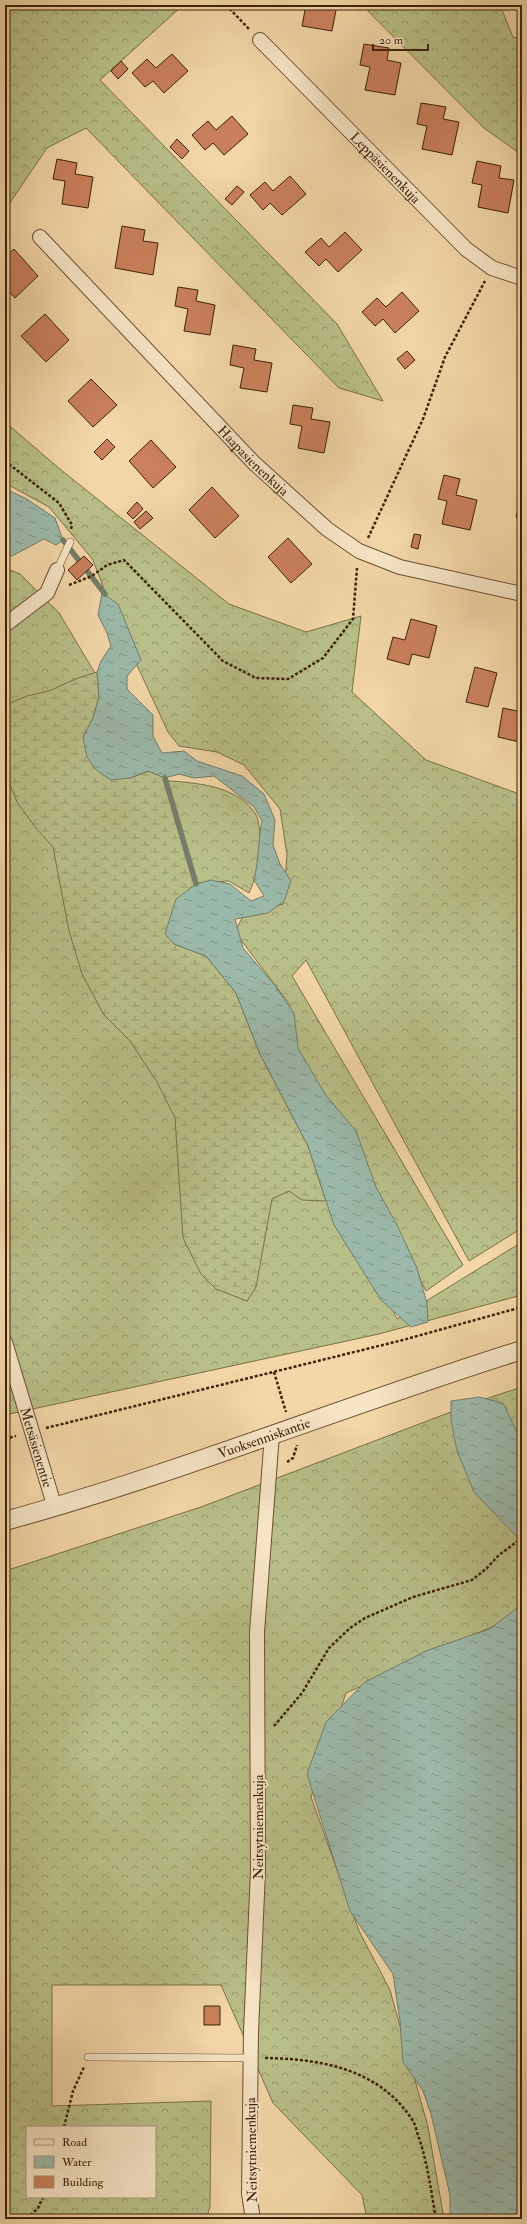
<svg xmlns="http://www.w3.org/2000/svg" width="527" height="2224" viewBox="0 0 527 2224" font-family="'IM FELL Double Pica',serif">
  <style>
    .forest { fill: url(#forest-crowns); stroke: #7b7048; fill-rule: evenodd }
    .wetland { fill: url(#wetland-marsh); stroke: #7b7048 }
    .water { fill: url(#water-ripples); stroke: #757c69 }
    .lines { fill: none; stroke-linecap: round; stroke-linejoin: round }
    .stream { stroke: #757c69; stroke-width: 5.5 }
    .building { fill: #ca805c; stroke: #3d2108 }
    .service-casing { stroke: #6a4e30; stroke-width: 8 }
    .minor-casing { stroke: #6a4e30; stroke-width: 16 }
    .tertiary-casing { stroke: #6a4e30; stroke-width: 20 }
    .path { stroke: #3d2108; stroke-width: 2.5; stroke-dasharray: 3 2; stroke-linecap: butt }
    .service { stroke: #f7e5c6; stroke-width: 7 }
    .minor { stroke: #f7e5c6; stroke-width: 14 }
    .tertiary { stroke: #f7e5c6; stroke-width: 18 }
    .labels { text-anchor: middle; stroke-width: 4; stroke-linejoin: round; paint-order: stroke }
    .street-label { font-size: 14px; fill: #3d2108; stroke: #f7e5c6 }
  </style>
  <defs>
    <pattern id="forest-crowns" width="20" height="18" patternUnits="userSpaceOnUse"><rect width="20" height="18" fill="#b9bf89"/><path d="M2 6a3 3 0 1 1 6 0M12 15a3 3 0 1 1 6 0" fill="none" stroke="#989b6e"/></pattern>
    <pattern id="wetland-marsh" width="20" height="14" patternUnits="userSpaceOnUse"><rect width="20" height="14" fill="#b9bf89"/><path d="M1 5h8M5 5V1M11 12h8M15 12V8" fill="none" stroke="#989b6e"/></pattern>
    <pattern id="water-ripples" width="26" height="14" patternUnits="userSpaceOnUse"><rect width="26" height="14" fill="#9bb9aa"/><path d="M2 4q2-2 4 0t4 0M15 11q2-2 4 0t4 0" fill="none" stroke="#809688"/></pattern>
  </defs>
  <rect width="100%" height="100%" fill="#f3d7a8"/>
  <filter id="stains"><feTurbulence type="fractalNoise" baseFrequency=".005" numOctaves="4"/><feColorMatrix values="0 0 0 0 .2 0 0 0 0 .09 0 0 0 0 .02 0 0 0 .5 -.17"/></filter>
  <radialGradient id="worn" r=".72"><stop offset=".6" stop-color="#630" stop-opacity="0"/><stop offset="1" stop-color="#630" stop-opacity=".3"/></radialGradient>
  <path class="forest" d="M5 5H183L100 80 337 324 383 401 339 388 86 128 47 148 5 210Z
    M362 5H500L513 37 522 39V155L484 128Z
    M5 422 61 470 229 604 306 632 361 616 352 692 426 760 522 795V1228L469 1261 306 960 292 976 463 1265 426 1291 366 1173 310 1089 289 1023 290 1005 235 932 243 916 283 904 287 855 280 809 244 765 217 752 179 746 168 732 115 618 93 560 49 507 5 483Z
    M5 568 20 574 59 613 159 780C192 783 234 783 255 813 261 822 260 839 259 849 258 866 256 878 249 893L229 881 192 883 397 1319 522 1242V1295L379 1334 5 1415Z
    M522 1387V1613L346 1693 311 1797 359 1931 390 1990 428 2127 444 2219H367L362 2195 273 2103 221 1985H52V2106L211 2101 210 2207 206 2219H5V1571L201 1507 485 1399ZM27 2127H155V2197H27Z"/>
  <path class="wetland" d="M97 672 99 697 93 718 83 737 130 778 149 771 165 778 196 884 190 888 174 944 206 956 236 993 260 1054 308 1146 326 1201 302 1200 289 1191 272 1199 256 1287 247 1301 216 1289 201 1274 183 1238 175 1118 157 1082 130 1041 104 1015 82 974 69 931 53 847 35 827 17 802 5 772V705L27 696 49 691 78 678Z"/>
  <path class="water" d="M5 489 25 498 55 518 63 540 56 545 44 539 12 556 5 554Z
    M102 593 118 604 141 660 127 676V689L153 715V736L162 753 184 751 197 761 242 776 264 794 275 820 273 845 280 864 291 881 284 901 268 913 235 919 243 948 273 983 294 1013 298 1048 325 1094 356 1131 376 1187 397 1225 417 1268 427 1303 428 1322 411 1327 381 1300 334 1225 308 1146 260 1054 236 993 206 956 174 944 165 934 176 899 196 884 211 880 230 884 251 901 264 896 254 880C259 860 258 840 262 821L254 807 214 776 194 778 179 774 165 778 148 771 130 778 111 780 95 769 87 757 83 737 93 718 99 697 97 672 101 661 111 646 107 633 98 615Z
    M479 1397 503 1403 518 1434 522 1449V1542L474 1492 457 1451 451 1420V1401Z
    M522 1604V2219H450V2195L431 2114 423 2091 403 2062 400 2021 393 1974 350 1911 307 1774 326 1722 365 1682 428 1650 490 1629Z"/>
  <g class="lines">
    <path class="stream" d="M63 540 105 594
      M165 778 196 884"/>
  </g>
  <path class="building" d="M306 5H337L332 31 302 26Z
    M364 44 389 48 387 60 401 63 395 95 365 90 370 67 360 65Z
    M172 54 188 71 164 93 153 81 145 87 132 73 147 59 156 68Z
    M121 61 128 69 118 79 111 71Z
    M421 103 446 107 443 119 459 122 452 155 422 149 427 126 417 124Z
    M232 116 248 134 224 155 213 143 205 150 192 135 208 121 216 130Z
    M177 139 189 151 182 159 170 147Z
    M57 159 77 163 75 174 93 177 88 208 62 204 65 181 53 179Z
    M477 161 501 166 499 178 514 180 508 213 478 207 482 185 472 183Z
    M290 176 306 194 282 215 270 203 263 210 250 195 265 182 273 191Z
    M237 186 244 192 232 205 225 199Z
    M122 226 145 230 143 241 158 243 153 275 115 268Z
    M345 232 362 250 338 272 326 259 319 266 305 252 321 238 329 247Z
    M14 249 38 276 15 298 5 287V257Z
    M178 287 198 290 196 301 215 305 210 335 184 331 188 309 175 306Z
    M402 292 419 311 395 333 383 319 375 326 362 312 377 298 386 307Z
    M45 314 69 340 46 362 21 336Z
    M233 345 256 349 254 360 272 363 267 392 240 388 244 368 230 365Z
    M407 351 415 360 405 369 397 359Z
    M522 378V404L517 403Z
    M91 379 117 405 93 427 68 401Z
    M293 405 313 408 311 419 330 422 324 453 298 448 302 426 290 424Z
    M107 439 115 447 102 460 94 452Z
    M151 440 176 467 153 488 129 461Z
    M444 475 460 479 456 495 477 500 470 530 442 524 447 501 438 499Z
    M212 487 239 516 215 538 189 510Z
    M521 498H522V518L516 517Z
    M137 502 143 509 133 519 127 513Z
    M146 511 153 518 140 529 134 522Z
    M414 534 421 535 418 549 411 547Z
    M288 538 312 564 291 583 268 557Z
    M84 556 93 565 77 580 68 570Z
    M411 619 437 626 429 658 412 654 409 665 387 659 393 637 405 640Z
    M475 667 497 673 488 707 466 702Z
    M503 708 522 712 519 742 498 737Z
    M204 2006H220V2025H204Z"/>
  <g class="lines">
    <defs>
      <path id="service" d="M57 570 70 542
        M88 2057 251 2058"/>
      <g id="minor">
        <path id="s1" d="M260 40 466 249 492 268 522 278"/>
        <path id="s2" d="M40 237 254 463 327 529 359 551 400 567 522 594"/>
        <path d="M5 625 47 593 57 570"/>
        <path id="s3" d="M5 1342 55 1508"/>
        <path d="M253 2219 249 2194 251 2032 258 1870 257 1632 272 1434"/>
      </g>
      <g id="tertiary">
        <path id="s4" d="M5 1521C180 1473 349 1404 522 1350"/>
      </g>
    </defs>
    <use href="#service" class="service-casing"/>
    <use href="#minor" class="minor-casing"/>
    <use href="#tertiary" class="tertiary-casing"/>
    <path class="path" d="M226 5 250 30
      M5 461 59 503 72 525 71 529
      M368 538 423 419 445 357 485 281
      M69 585 92 576 107 565 124 560 223 661 256 678 288 679 323 658 353 619 357 568
      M274 1372 286 1412
      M46 1428 403 1340 522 1307
      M5 1439 16 1436
      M287 1462 293 1458 297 1445
      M274 1726 302 1693 329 1648 350 1628 365 1618 413 1597 472 1580 486 1569 499 1555 522 1538
      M265 2058C322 2059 380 2069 413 2121 416 2126 417 2133 419 2138 428 2165 431 2191 436 2219
      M64 2127 73 2091 84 2067
      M27 2219 38 2208 43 2197"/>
    <use href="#service" class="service"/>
    <use href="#minor" class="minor"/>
    <use href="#tertiary" class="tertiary"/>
  </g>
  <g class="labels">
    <g class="street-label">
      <text dy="5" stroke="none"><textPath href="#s1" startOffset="179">Leppäsienenkuja</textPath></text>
      <text dy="5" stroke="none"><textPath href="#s2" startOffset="309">Haapasienenkuja</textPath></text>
      <text dy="5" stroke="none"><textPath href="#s4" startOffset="272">Vuoksenniskantie</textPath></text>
      <text dy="5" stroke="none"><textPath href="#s3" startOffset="110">Metsäsienentie</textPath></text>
      <text transform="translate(258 1827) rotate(-90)" y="5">Neitsytniemenkuja</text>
      <text transform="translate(251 2150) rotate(-91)" y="5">Neitsytniemenkuja</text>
    </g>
  </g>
  <rect width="527" height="2224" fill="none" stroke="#f3d7a8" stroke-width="20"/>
  <rect x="6" y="6" width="515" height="2212" fill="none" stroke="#3d2108" stroke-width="2"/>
  <rect x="10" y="10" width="507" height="2204" fill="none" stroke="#3d2108"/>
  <rect x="26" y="2126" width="130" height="72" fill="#f7e5c6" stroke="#ad977a"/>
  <rect x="34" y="2139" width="20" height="6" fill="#f7e5c6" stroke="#ad977a"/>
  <text x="62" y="2146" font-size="12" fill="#3d2108">Road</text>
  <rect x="34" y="2156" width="20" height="12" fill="url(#water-ripples)" stroke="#ad977a"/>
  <text x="62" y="2166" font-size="12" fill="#3d2108">Water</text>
  <rect x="34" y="2176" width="20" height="12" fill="#ca805c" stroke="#ad977a"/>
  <text x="62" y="2186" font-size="12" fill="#3d2108">Building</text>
  <path d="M373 44v6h55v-6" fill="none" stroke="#3d2108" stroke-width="2"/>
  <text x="379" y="44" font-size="12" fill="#3d2108" stroke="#f7e5c6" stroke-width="3" paint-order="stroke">20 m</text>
  <rect width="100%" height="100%" filter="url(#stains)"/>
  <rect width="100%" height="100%" fill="url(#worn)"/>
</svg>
